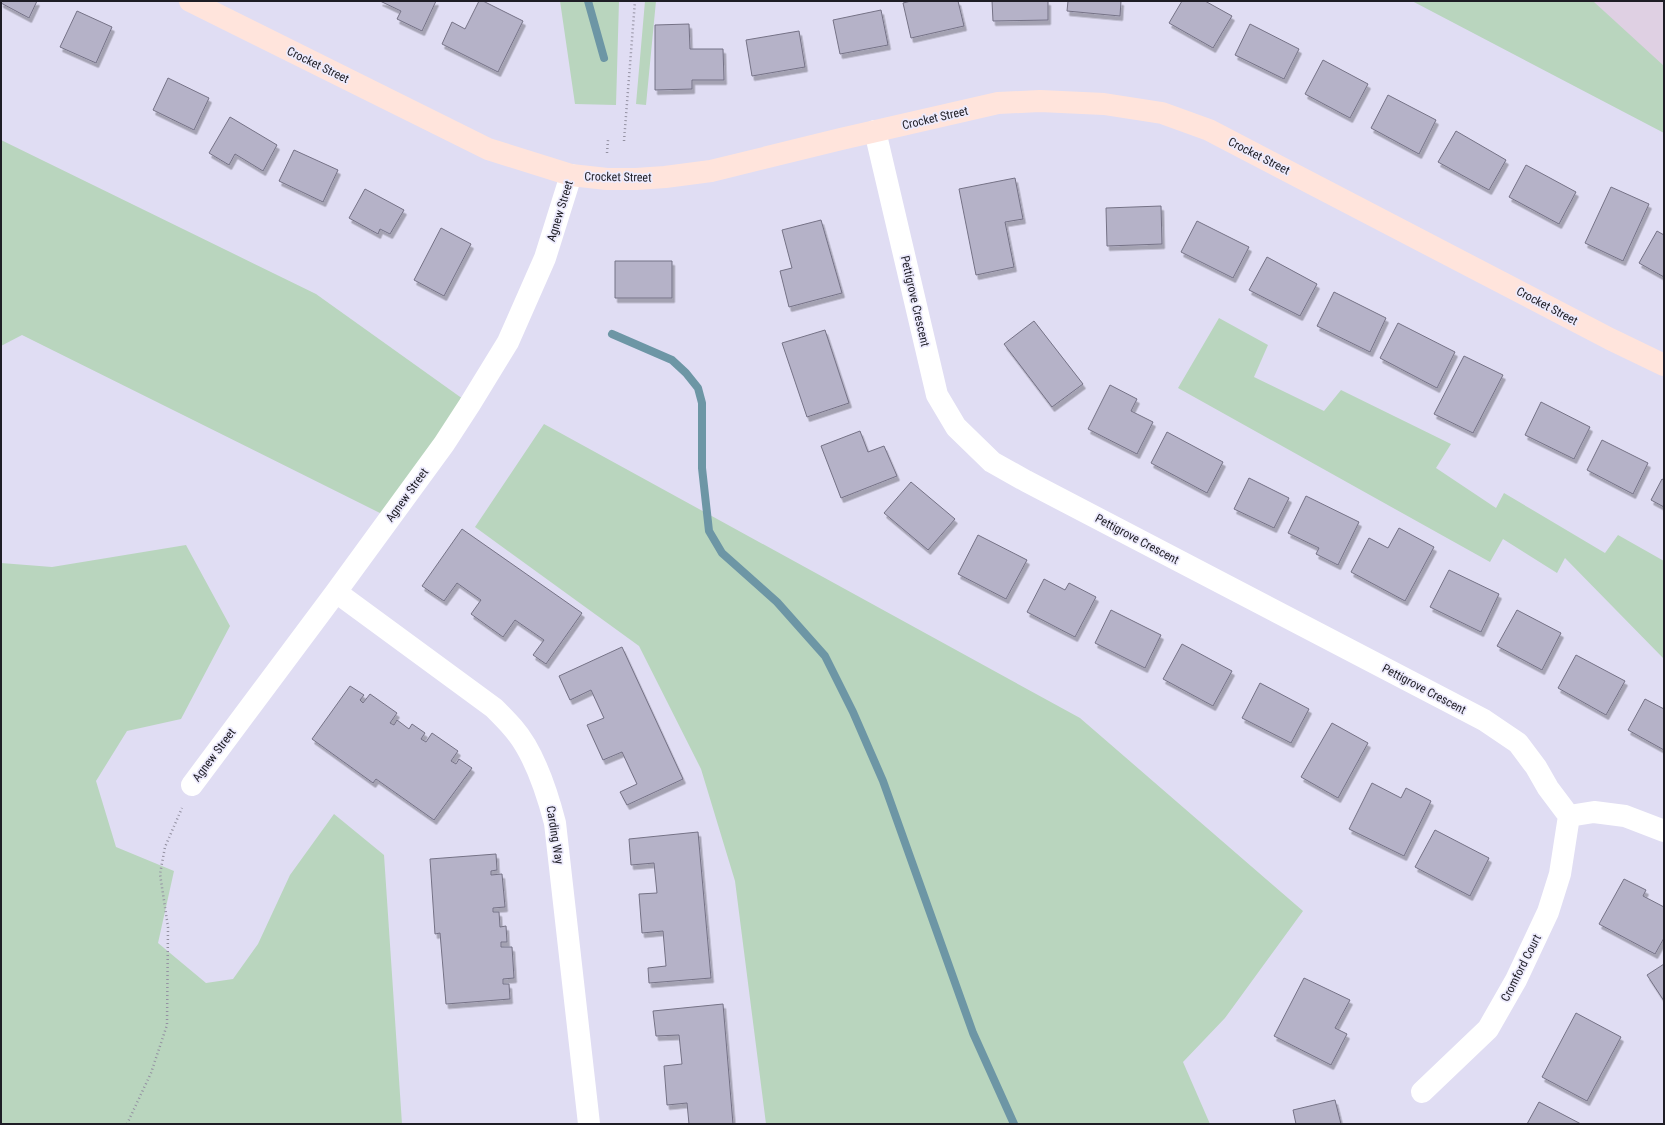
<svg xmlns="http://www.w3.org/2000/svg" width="1665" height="1125" viewBox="0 0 1665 1125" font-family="'Roboto Condensed',sans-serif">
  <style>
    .education { fill: #dfd0e3 }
    .green { fill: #b9d5be }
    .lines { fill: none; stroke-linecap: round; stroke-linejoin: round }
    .stream { stroke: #6d96a5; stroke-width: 8 }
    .building { fill: #b5b2c8; stroke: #757286; filter: url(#shadow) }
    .path { stroke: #9491a2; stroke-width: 2.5; stroke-dasharray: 1 3; stroke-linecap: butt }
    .street { stroke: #fff; stroke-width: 22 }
    .secondary { stroke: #ffe4dc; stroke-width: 22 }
    .labels { text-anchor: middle; stroke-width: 3.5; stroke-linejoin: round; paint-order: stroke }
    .street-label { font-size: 12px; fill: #1e1d25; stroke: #edebfd }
  </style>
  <defs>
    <filter id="shadow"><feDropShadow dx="2.5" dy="4.5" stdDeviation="0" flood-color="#0004"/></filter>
  </defs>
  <rect width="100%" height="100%" fill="#e0ddf3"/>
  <path class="education" d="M1593 1H1664V66L1656 60Z"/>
  <path class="green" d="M560 1H619L616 105 575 104Z
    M645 1H656L646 105 636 104Z
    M1412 1H1593L1664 66V133Z
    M1 140 316 294 470 404 390 518 22 335 1 346Z
    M1219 318 1268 345 1254 377 1324 411 1341 390 1451 444 1436 468 1496 508 1504 493 1605 553 1618 535 1664 561V659L1565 558 1557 573 1503 539 1490 562 1178 388Z
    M544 424 1080 718 1303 911 1225 1018 1183 1062 1210 1124H766L735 881 701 769 639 646 475 527Z
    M186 545 230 626 181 719 127 731 96 781 116 847 174 871 158 943 206 983 233 979 258 944 290 875 334 814 384 855 402 1124H1V563L52 567Z"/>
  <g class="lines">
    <path class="stream" d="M588 1 604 58
      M612 334 672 360 686 373 698 388 702 403V468L709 531 722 553 777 602 825 656 853 712 883 781 973 1033 1014 1124"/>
  </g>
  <path class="building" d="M1 1H37L29 18 1 3Z
    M380 1H436L422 31 397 19 401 11Z
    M479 1H483L523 21 498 72 442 44 452 22 465 29Z
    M911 1H958L964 26 911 38 903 3Z
    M992 1H1048V20L993 21Z
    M1068 1H1121L1120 16 1067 11Z
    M1182 1H1205L1232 16 1213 48 1169 23Z
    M881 10 888 45 840 54 833 20Z
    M77 11 112 27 96 63 60 47Z
    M689 24 690 49H723L724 80H692V89L655 90V25Z
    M1250 24 1299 49 1284 79 1235 55Z
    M799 31 805 67 752 76 746 40Z
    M1323 60 1368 84 1350 118 1305 94Z
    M168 78 209 98 194 130 153 110Z
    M1388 95 1436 120 1419 154 1371 128Z
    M230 117 277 145 263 171 235 154 229 165 209 153Z
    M1456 131 1506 160 1489 190 1438 162Z
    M294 150 338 170 323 202 279 181Z
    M1526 165 1576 192 1559 224 1509 197Z
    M1015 178 1023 219 1005 222 1014 267 976 275 959 189Z
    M1611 187 1649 204 1623 261 1585 243Z
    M365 189 404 210 390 234 380 229 378 234 349 218Z
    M1161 206 1162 244 1107 246 1106 208Z
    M821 220 842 293 789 307 780 271 792 268 782 230Z
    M1197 221 1249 247 1233 278 1181 252Z
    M441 228 471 244 444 296 414 280Z
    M1657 231 1664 235V277L1639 263Z
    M1267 257 1317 284 1300 316 1249 290Z
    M615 261H672V298H615Z
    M1334 292 1386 318 1370 352 1317 326Z
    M1034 321 1083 384 1052 407 1004 344Z
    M1398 323 1455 352 1437 388 1380 358Z
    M825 330 849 403 807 417 782 343Z
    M1464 356 1503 375 1473 433 1434 414Z
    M1110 385 1137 399 1131 411 1153 422 1137 454 1088 429Z
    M1541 402 1590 427 1574 459 1525 435Z
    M860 431 868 452 884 446 897 476 841 498 821 446Z
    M1167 432 1223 462 1207 493 1151 463Z
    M1602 440 1648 463 1633 494 1587 470Z
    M1249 478 1289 498 1274 528 1234 509Z
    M1662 479 1664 480V507L1651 500Z
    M911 482 955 519 928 550 884 513Z
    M1306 496 1359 522 1338 565 1316 554 1319 548 1288 533Z
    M1399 528 1434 547 1405 601 1351 572 1369 538 1388 548Z
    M462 529 582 613 546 664 533 655 544 640 515 620 503 637 471 614 481 600 457 583 444 601 422 586Z
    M978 535 1027 560 1006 599 958 574Z
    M1449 570 1499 594 1481 632 1430 607Z
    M1044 579 1065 590 1069 583 1096 597 1075 637 1027 612Z
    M1111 610 1161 635 1145 668 1095 643Z
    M1517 610 1561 633 1542 670 1497 646Z
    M1182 644 1232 671 1213 706 1163 679Z
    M622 647 683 779 627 805 620 792 637 784 622 752 603 760 587 725 604 718 591 690 570 700 559 676Z
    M1576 655 1625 681 1606 715 1558 688Z
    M1260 683 1309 709 1291 743 1242 718Z
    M350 686 364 695 360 700 363 703 370 694 397 713 390 723 394 725 397 720 409 729 412 724 425 733 421 739 426 742 432 733 458 751 451 761 456 764 459 759 472 768 434 820 376 779 373 783 312 739Z
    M1645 699 1664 709V750L1628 730Z
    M1332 723 1368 743 1338 798 1301 777Z
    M1372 783 1401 798 1406 788 1431 801 1404 856 1349 829Z
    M1435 830 1489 858 1470 896 1415 867Z
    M698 832 711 978 649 983 648 968 666 966 663 931 642 933 639 894 657 893 654 863 631 865 629 839Z
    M496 854 497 870 491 871V875L502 874 505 907 493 908V912H499L500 927 506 926 507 942H501V947H512L514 978 503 979V984H509L510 999 446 1004 440 933 435 934 430 859Z
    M1624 879 1646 890 1643 896 1664 907V938L1655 954 1599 924Z
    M1664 964V1001L1647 975Z
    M1304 978 1350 1000 1335 1028 1347 1034 1331 1065 1274 1036Z
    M723 1004 733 1124H689L687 1103 667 1105 664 1066 682 1064 679 1035 656 1036 653 1011Z
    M1576 1013 1621 1037 1587 1101 1542 1077Z
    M1335 1100 1341 1124H1296L1293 1110Z
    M1539 1102 1581 1124H1527Z"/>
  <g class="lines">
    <path class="path" d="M624 141 635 1
      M607 153 608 140
      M127 1124 151 1073 167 1025 168 927 160 874 165 847 182 808"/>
    <path class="street" d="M875 131 937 395 956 427 992 462 1026 481 1484 720 1518 743 1536 767 1548 788 1569 816
      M336 592 494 708C500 714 507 721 513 728 534 752 547 792 555 823L589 1124
      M192 785 336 592 444 444 470 404 508 342 545 258 571 175
      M1569 816 1594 812 1625 816 1664 831
      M1422 1092 1488 1029 1516 980 1548 912 1560 874 1569 816"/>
    <path class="secondary" d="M190 1 488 149 571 175 607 179H636L665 177 711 171 841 139 998 103 1040 101 1104 104 1162 113 1209 130 1610 339 1664 365"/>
  </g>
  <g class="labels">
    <g class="street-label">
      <text transform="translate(318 65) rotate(26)" y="4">Crocket Street</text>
      <text transform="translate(935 118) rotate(-13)" y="4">Crocket Street</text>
      <text transform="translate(1259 156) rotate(27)" y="4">Crocket Street</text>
      <text transform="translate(618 177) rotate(1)" y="4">Crocket Street</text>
      <text transform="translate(560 211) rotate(-73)" y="4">Agnew Street</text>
      <text transform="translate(915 301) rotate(77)" y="4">Pettigrove Crescent</text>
      <text transform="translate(1547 306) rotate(28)" y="4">Crocket Street</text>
      <text transform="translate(407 495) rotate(-54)" y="4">Agnew Street</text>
      <text transform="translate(1137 539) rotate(28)" y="4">Pettigrove Crescent</text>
      <text transform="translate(1424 689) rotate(28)" y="4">Pettigrove Crescent</text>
      <text transform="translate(214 755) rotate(-53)" y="4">Agnew Street</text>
      <text transform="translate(555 835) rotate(81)" y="4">Carding Way</text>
      <text transform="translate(1521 968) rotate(-63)" y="4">Cromford Court</text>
    </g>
  </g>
  <rect width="1665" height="1125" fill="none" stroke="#1e1d25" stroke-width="4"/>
</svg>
